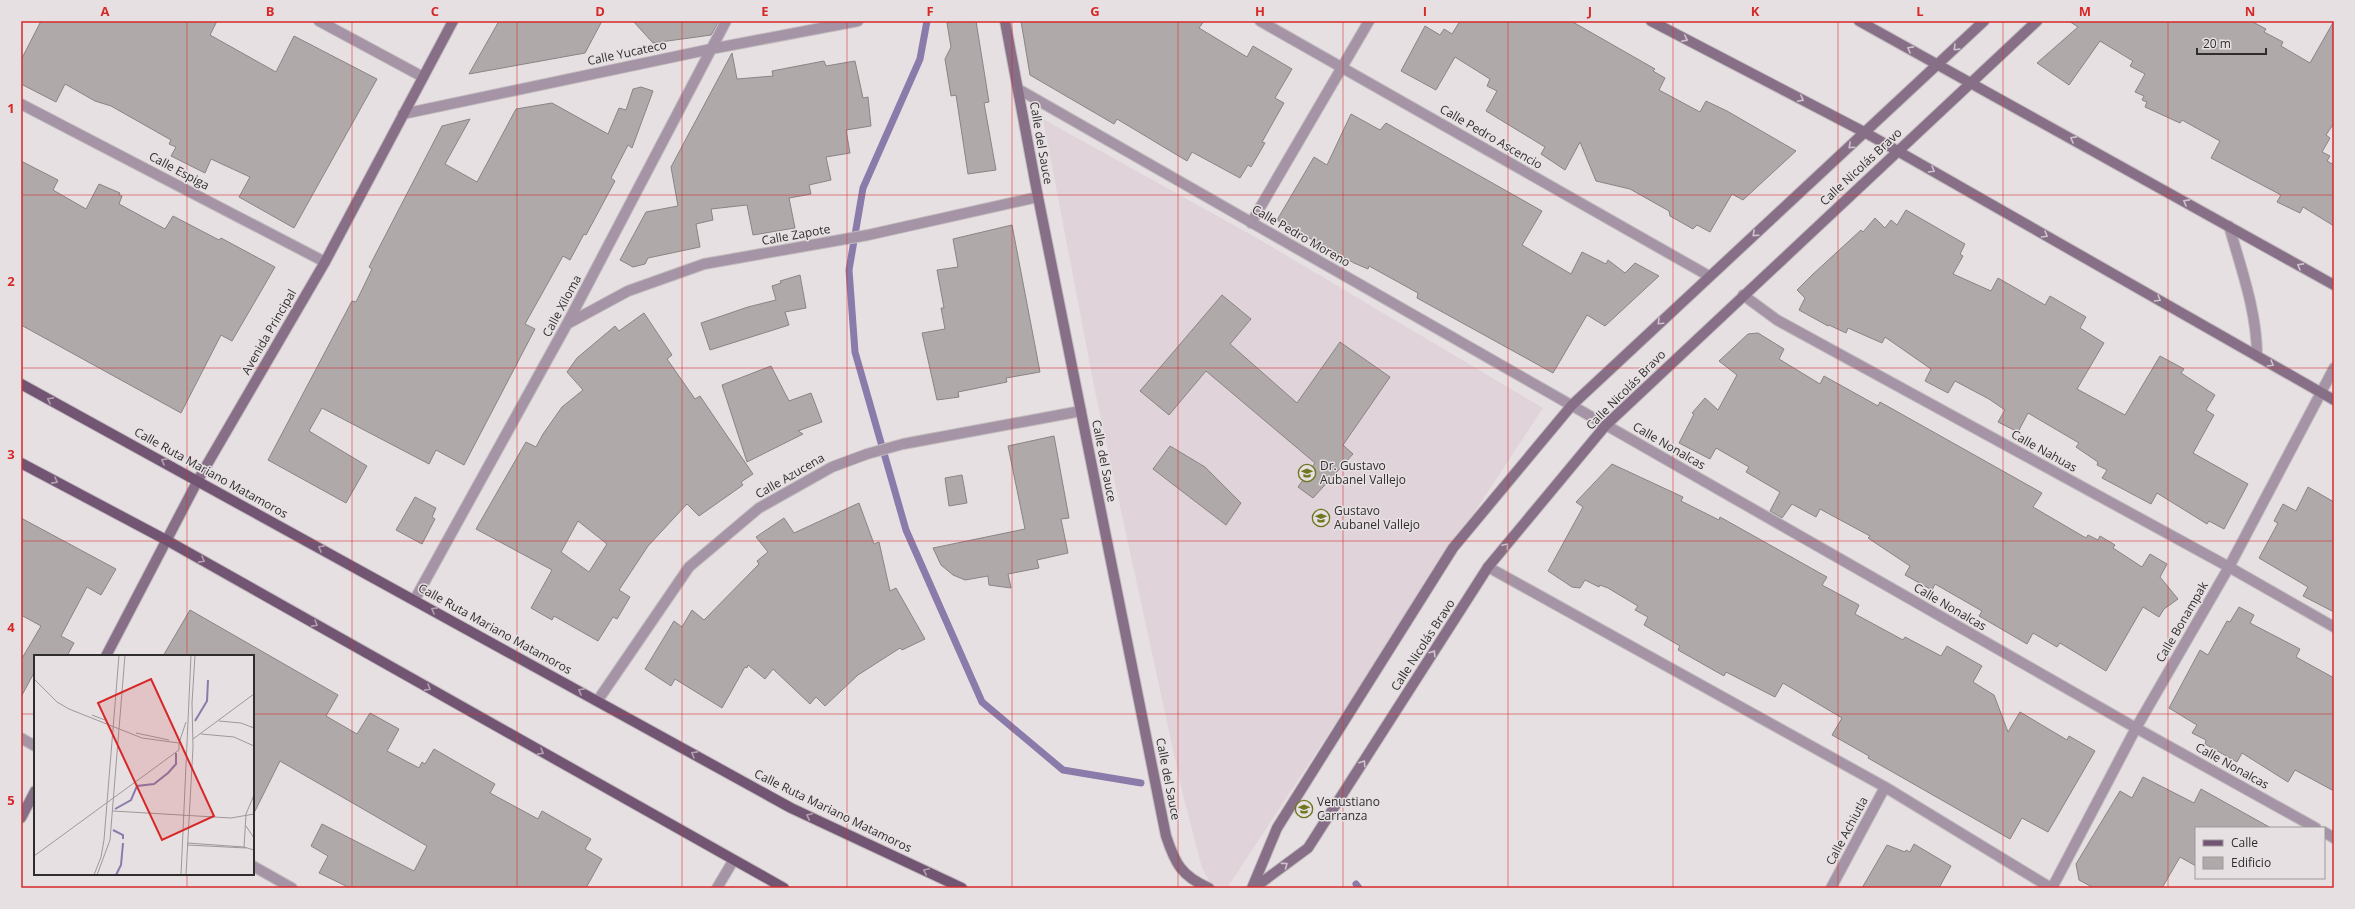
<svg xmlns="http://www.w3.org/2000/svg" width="2355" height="909" viewBox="0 0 2355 909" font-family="'Open Sans',sans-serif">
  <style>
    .built { fill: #e0d3d9 }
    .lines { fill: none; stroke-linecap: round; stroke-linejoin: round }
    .stream { stroke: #8b7baa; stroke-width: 7 }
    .building { fill: #b0a9a9; stroke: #8a8484; fill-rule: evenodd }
    .street-casing { stroke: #c2bcbe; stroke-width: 12 }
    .secondary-casing { stroke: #c2bcbe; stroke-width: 12 }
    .primary-casing { stroke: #c2bcbe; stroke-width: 12 }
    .street { stroke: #a594a6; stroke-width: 10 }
    .secondary { stroke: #876f88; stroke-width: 10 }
    .primary { stroke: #725473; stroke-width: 10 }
    .oneway { stroke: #cec4cc }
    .oneway2 { stroke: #b2a1b0 }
    .grid { fill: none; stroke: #d62828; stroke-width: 1; stroke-opacity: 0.55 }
    .labels { text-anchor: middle; stroke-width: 3; stroke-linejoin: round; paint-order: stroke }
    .street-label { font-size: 12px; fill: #302d2e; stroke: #e6e0e2 }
    .poi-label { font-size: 12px; fill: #302d2e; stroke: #e6e0e2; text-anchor: start }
    .inset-river { fill: none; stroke: #8b7baa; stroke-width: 2 }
    .inset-road { fill: none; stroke: #9d989a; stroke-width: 1 }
    .view { fill: #d62828; fill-opacity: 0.15; stroke: #d62828; stroke-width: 2 }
    .inset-edge { fill: none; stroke: #302d2e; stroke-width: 2 }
    .neatline { fill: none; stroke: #d62828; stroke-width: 1.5 }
    .grid-label { font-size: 13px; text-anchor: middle; font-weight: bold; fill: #d62828 }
  </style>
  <rect width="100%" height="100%" fill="#e6e0e2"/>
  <path class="built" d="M1043 119 1262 241 1543 408 1227 888H1213L1202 868 1182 791 1095 391Z"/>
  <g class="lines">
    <path class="stream" d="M927 21 920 59 863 188 849 270 855 352 906 530 982 702 1063 770 1141 783
      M1356 884 1359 888"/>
  </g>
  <path class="building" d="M41 21H217L210 35 276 72 294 36 377 79 294 228 239 197 250 177 211 159 205 173 171 156 176 147 169 144 171 140 111 106 95 101 65 84 56 102 21 84V60Z
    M499 21H602L585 53 469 74Z
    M633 21H719L711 35 653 43Z
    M956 21H976L989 102 984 103 996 170 968 174 956 95 951 96 945 59 951 47 947 23Z
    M1021 21H1204L1199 28 1247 57 1253 46 1292 69 1275 98 1284 103 1262 142 1265 143 1251 167 1248 165 1240 178 1192 152 1187 161 1117 119 1114 124 1030 75Z
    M1460 21H1571L1655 69 1653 71 1665 78 1659 90 1700 112 1706 101 1727 111 1796 151 1743 200 1732 194 1710 232 1697 225 1693 229 1670 216 1669 211 1630 189 1596 181 1580 142 1565 170 1541 154 1545 147 1486 111 1497 91 1487 86 1490 79 1455 57 1436 90 1401 71 1425 26 1440 35 1444 29 1452 34Z
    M2069 21H2251L2266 29 2264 32 2283 42 2281 46 2310 63 2334 21V123L2326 135 2330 138 2322 152 2330 156 2327 161 2334 165V226L2303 207 2300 213 2277 202 2281 195 2211 158 2220 141 2182 120 2180 123 2145 107 2147 102 2142 100 2144 96 2135 92 2145 74 2130 66 2133 61 2100 41 2069 85 2037 63 2078 27Z
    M732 53 737 79 773 76 772 71 824 61 826 66 855 61 863 98 868 97 871 126 846 130 850 153 826 157 831 180 809 185 811 194 789 198 795 228 753 235 747 205 711 209 713 220 696 224 700 247 648 258 645 264 633 267 620 260 646 212 678 206 671 167Z
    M641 87 653 91 632 148 628 145 611 178 615 181 586 235 584 234 570 260 563 256 525 324 535 329 464 465 436 450 429 464 322 408 309 431 367 466 346 503 268 460 352 301 356 302 372 269 369 267 442 126 470 119 445 164 477 182 516 109 552 103 608 134 619 108 626 110 633 89Z
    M1351 114 1380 130 1386 123 1542 211 1522 245 1571 274 1582 252 1606 264 1608 260 1625 273 1635 263 1659 276 1605 326 1587 315 1553 373 1417 298 1418 293 1369 266 1368 269 1354 263 1277 220 1314 157 1327 165Z
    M21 161 58 180 53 190 86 209 99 184 120 193 119 195 122 196 119 204 165 229 173 216 219 240 221 238 275 267 232 341 221 335 181 413 21 325Z
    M1906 210 1965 244 1960 254 1963 256 1953 274 1991 291 1998 278 2045 305 2050 296 2086 317 2080 328 2104 343 2077 389 2125 415 2160 356 2184 369 2181 373 2215 395 2206 410 2214 415 2193 453 2248 484 2224 529 2209 521 2207 524 2157 493 2151 504 2102 478 2107 470 2097 465 2098 462 2076 447 2079 443 2028 413 2018 432 1998 422 2005 410 1989 399 1955 381 1948 393 1925 381 1931 369 1885 337 1882 343 1848 328 1846 333 1829 325 1828 326 1799 310 1805 298 1797 290 1812 275 1861 230 1863 232 1875 218 1885 228 1891 220 1897 225Z
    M1012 225 1040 372 1006 378 1007 382 958 392 959 397 937 400 922 333 945 329 941 308H944L937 270 958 267 953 239Z
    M800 275 806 308 785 312 789 325 710 350 701 323 748 307 776 300 772 286 781 283 780 281Z
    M1222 295 1251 319 1230 344 1297 403 1340 342 1390 377 1343 445 1353 454 1313 498 1298 487 1315 463 1206 371 1169 415 1140 391Z
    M644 313 672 355 667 359 695 399 700 396 753 474 741 482 743 485 699 516 687 504 648 546 619 590 630 597 617 619 613 617 598 641 554 616 552 620 531 608 552 570 476 529 526 442 536 447 543 434 562 407 583 390 567 372 577 358 615 326 619 331ZM578 521 607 544 589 572 561 552Z
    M1758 333 1784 349 1779 359 1820 384 1824 376 1878 406 1880 402 2042 493 2033 507 2086 538 2088 535 2098 540 2100 536 2115 545 2113 548 2142 567 2150 554 2167 564 2160 577 2178 599 2164 609 2159 617 2143 607 2106 671 2060 643 2057 647 2033 633 2027 644 1979 616 1982 611 1935 584 1932 590 1905 575 1910 566 1868 538 1870 536 1820 509 1816 517 1792 504 1782 518 1770 511 1780 492 1746 472 1749 467 1716 448 1710 459 1679 443 1694 414 1692 413 1705 398 1718 410 1737 375 1719 361 1748 334Z
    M771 366 789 401 811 393 822 422 798 431 803 434 747 462 722 385Z
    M1054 436 1069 518 1061 519 1068 553 1037 560 1039 568 1008 574 1011 588 989 585 988 576 965 580 953 575 941 565 933 548 1025 529 1008 446Z
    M1170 446 1205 467 1241 503 1226 525 1153 469Z
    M1612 464 1683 497 1681 501 1719 520 1720 517 1827 577 1822 585 1859 605 1855 614 1903 640 1905 637 1941 656 1947 646 1982 666 1973 682 1994 695 2008 732 2020 712 2067 740 2069 736 2095 751 2048 832 2022 818 2010 839 1868 758 1869 756 1832 735 1842 718 1783 683 1775 697 1726 672 1724 676 1678 650 1680 646 1644 625 1648 617 1635 610 1638 606 1608 588 1600 585 1599 587 1585 580 1580 588 1572 587 1548 571 1583 507 1576 502Z
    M962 475 967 503 949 506 945 478Z
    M2308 487 2334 502V612L2303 596 2308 587 2259 558 2278 523 2274 521 2283 504 2296 511Z
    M415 497 436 508 432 517 435 519 422 544 396 530Z
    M859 503 874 544 879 542 890 591 896 588 925 639 902 650 900 648 858 675 825 706 816 697 810 704 773 669 765 679 748 665 747 668 745 667 722 708 675 679 671 686 645 669 674 621 682 627 692 610 704 620 759 564 757 561 768 552 756 537 784 518 794 533Z
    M21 518 116 569 101 595 87 587 61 636 74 643 67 656H35V671L21 697V660L41 626 21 615Z
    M2239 607 2254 615 2250 623 2300 649 2296 657 2334 678V791L2295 770 2288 782 2242 753 2237 762 2205 744 2206 740 2192 733 2197 725 2169 708 2200 650 2208 655 2227 621 2230 622Z
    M190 610 338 695 326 716 357 734 370 713 399 729 387 751 419 768 422 762 425 764 434 749 495 784 490 793 538 819 542 811 591 839 585 849 602 859 586 888H350L319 873 328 856 311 846 322 824 414 871 427 846 280 761 253 815V656H163Z
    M2143 777 2194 803 2201 789 2271 828H2196V866L2180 857 2162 888H2094L2079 880 2076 864 2120 791 2132 798Z
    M1914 844 1951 866 1939 888H1862L1887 845 1905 852 1906 850 1910 852Z"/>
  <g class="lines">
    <defs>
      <path id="street" d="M319 21 423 77
        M1260 21 1709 276
        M1018 89 2136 728 2316 828
        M21 104 325 262
        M403 114 711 49 858 21
        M1251 223 1369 21
        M2229 226C2241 268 2257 312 2257 356
        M1743 295 1777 320 2229 567 2334 627
        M567 324 628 291 704 264 868 235 1038 197
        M1488 567 1885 787 2051 888
        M415 599 567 324 726 21
        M598 700 689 567 759 508 832 467 867 454 903 444 1081 411
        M21 738 35 746
        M2324 832 2334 838
        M253 866 292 888
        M717 888 733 861
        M1831 888 1885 787
        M2052 888 2136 728 2229 567 2334 368"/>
      <path id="secondary" d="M1005 21 1038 197 1166 836C1175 863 1181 876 1209 888
        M1651 21 1866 133 2334 400
        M1859 21 2334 285
        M106 656 198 480 325 262 453 21
        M21 818 35 791
        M1252 888 1277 828 1453 548 1572 405 1984 21
        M1254 888 1308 848 1488 567 1606 425 2037 21"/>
      <path id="primary" d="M21 384 791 808 962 888
        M21 463 168 541 784 888"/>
    </defs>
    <use href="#street" class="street-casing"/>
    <use href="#secondary" class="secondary-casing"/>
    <use href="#primary" class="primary-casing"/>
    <use href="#street" class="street"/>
    <use href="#secondary" class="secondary"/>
    <use href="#primary" class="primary"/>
  </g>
  <defs><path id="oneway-chevron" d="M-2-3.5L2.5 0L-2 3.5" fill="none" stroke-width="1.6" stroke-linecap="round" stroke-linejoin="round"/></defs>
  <g class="oneway">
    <use href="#oneway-chevron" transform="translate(1685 39) rotate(27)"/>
    <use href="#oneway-chevron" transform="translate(1956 48) rotate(136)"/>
    <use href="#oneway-chevron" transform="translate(1910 49) rotate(-151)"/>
    <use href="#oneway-chevron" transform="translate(1801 99) rotate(27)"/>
    <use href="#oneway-chevron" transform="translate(2073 139) rotate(-151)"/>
    <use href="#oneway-chevron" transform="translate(1851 146) rotate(138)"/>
    <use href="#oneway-chevron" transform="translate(1932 170) rotate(30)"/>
    <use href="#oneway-chevron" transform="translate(2186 202) rotate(-151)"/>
    <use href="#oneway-chevron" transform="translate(1755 234) rotate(138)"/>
    <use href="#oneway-chevron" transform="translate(2045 235) rotate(30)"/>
    <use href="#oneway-chevron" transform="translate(2300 266) rotate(-151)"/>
    <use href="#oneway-chevron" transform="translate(2158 299) rotate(30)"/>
    <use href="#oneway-chevron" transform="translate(1660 322) rotate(137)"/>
    <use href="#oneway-chevron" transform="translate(2271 364) rotate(30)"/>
    <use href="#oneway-chevron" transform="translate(1506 546) rotate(-50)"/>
    <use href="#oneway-chevron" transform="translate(1433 653) rotate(-57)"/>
    <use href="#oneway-chevron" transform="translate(1363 763) rotate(-57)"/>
    <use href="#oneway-chevron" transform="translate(1285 865) rotate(-36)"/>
  </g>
  <g class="oneway2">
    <use href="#oneway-chevron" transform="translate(50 400) rotate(-152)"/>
    <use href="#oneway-chevron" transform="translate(164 461) rotate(-152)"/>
    <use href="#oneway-chevron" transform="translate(55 481) rotate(28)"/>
    <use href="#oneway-chevron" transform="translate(321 548) rotate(-151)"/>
    <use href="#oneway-chevron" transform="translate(202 560) rotate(29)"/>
    <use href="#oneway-chevron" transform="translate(434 610) rotate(-151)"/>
    <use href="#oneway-chevron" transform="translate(315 624) rotate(29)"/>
    <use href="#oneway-chevron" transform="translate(428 688) rotate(29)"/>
    <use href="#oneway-chevron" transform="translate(581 691) rotate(-151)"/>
    <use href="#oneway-chevron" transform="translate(541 752) rotate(29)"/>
    <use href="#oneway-chevron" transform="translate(694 754) rotate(-151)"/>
    <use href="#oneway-chevron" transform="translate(809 816) rotate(-155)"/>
    <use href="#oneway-chevron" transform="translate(926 871) rotate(-155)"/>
  </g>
  <path class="grid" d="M187 21V656M352 21V888M517 21V888M682 21V888M847 21V888M1012 21V888M1178 21V888M1343 21V888M1508 21V888M1673 21V888M1838 21V888M2003 21V888M2168 21V888M21 195H2334M21 368H2334M21 541H2334M21 714H35M253 714H2334M187 874V888"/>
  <defs>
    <symbol id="school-ring" viewBox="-11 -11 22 22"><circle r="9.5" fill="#e6e0e2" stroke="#707720" stroke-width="1.5"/><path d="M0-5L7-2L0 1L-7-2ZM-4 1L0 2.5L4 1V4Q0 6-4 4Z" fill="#707720"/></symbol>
  </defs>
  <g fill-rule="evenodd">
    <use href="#school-ring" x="1297" y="463" width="20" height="20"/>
    <use href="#school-ring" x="1311" y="508" width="20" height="20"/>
    <use href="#school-ring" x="1294" y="799" width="20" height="20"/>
  </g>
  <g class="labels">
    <g class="street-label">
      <text transform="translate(627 53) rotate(-12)" y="4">Calle Yucateco</text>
      <text transform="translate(1491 137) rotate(30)" y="4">Calle Pedro Ascencio</text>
      <text transform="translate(1041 143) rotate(80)" y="4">Calle del Sauce</text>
      <text transform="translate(1861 167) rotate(-43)" y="4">Calle Nicolás Bravo</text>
      <text transform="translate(179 171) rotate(28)" y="4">Calle Espiga</text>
      <text transform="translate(796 235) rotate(-10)" y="4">Calle Zapote</text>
      <text transform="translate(1301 236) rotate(30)" y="4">Calle Pedro Moreno</text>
      <text transform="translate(562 306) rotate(-62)" y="4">Calle Xiloma</text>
      <text transform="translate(269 332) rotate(-60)" y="4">Avenida Principal</text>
      <text transform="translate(1626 390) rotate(-45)" y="4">Calle Nicolás Bravo</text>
      <text transform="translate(1669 446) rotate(30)" y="4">Calle Nonalcas</text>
      <text transform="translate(2044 451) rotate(29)" y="4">Calle Nahuas</text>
      <text transform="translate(1104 461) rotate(79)" y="4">Calle del Sauce</text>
      <text transform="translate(211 473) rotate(29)" y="4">Calle Ruta Mariano Matamoros</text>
      <text transform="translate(790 476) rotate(-30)" y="4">Calle Azucena</text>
      <text transform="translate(1950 607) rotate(30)" y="4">Calle Nonalcas</text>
      <text transform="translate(2182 622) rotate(-60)" y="4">Calle Bonampak</text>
      <text transform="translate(495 629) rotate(29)" y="4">Calle Ruta Mariano Matamoros</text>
      <text transform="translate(1423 645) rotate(-57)" y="4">Calle Nicolás Bravo</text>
      <text transform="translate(2232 766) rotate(29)" y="4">Calle Nonalcas</text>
      <text transform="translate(1168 779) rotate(79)" y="4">Calle del Sauce</text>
      <text transform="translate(833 811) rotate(26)" y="4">Calle Ruta Mariano Matamoros</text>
      <text transform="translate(1847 831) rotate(-62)" y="4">Calle Achiutla</text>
    </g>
    <g class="poi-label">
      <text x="1320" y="470">Dr. Gustavo<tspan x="1320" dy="14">Aubanel Vallejo</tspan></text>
      <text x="1334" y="515">Gustavo<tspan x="1334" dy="14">Aubanel Vallejo</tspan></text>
      <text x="1317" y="806">Venustiano<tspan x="1317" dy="14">Carranza</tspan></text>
    </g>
  </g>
  <g transform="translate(34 655)">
    <rect width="220" height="220" fill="#e6e0e2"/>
    <path class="inset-river" d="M161 66 173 46 174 25M81 154 97 145 103 131 120 129 134 118 142 109V98M79 175 89 180V184M82 220 87 210 89 188"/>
    <path class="inset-road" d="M0 24 23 47 35 54 108 83 145 88M58 60 71 65M185 66 207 68 220 73M102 78 135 85M167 79 200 82 220 91M159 84 220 39M145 88 152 67M79 156 197 163 220 159M212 171 220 183M153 188 210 192 220 195M153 190 212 193M210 193 212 159 220 140M0 201 145 95V88M60 220 67 202 70 185 85 0M63 220 76 185 91 0M147 220 157 0M152 220 159 92 158 48 161 0"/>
    <path class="view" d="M117 24 180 161 128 185 64 48Z"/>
    <rect width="220" height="220" class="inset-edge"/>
  </g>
  <rect width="2355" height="909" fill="none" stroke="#e6e0e2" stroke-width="44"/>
  <rect x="2195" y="827" width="130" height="52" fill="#e6e0e2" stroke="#9d989a"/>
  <rect x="2203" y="840" width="20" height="6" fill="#725473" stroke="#9d989a"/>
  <text x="2231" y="847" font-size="12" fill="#302d2e">Calle</text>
  <rect x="2203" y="857" width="20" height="12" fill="#b0a9a9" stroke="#9d989a"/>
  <text x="2231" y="867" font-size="12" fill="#302d2e">Edificio</text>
  <path d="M2197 48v6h69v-6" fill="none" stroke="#302d2e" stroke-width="2"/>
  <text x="2203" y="48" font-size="12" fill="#302d2e" stroke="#e6e0e2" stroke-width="3" paint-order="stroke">20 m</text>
  <rect x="22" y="22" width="2311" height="865" class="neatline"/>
  <g class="grid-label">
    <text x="105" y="16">A</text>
    <text x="270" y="16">B</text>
    <text x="435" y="16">C</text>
    <text x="600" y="16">D</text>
    <text x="765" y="16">E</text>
    <text x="930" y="16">F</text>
    <text x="1095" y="16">G</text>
    <text x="1260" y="16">H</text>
    <text x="1425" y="16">I</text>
    <text x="1590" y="16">J</text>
    <text x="1755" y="16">K</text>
    <text x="1920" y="16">L</text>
    <text x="2085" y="16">M</text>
    <text x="2250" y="16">N</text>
    <text x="11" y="113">1</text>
    <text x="11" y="286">2</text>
    <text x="11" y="459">3</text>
    <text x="11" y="632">4</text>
    <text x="11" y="805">5</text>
  </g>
</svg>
